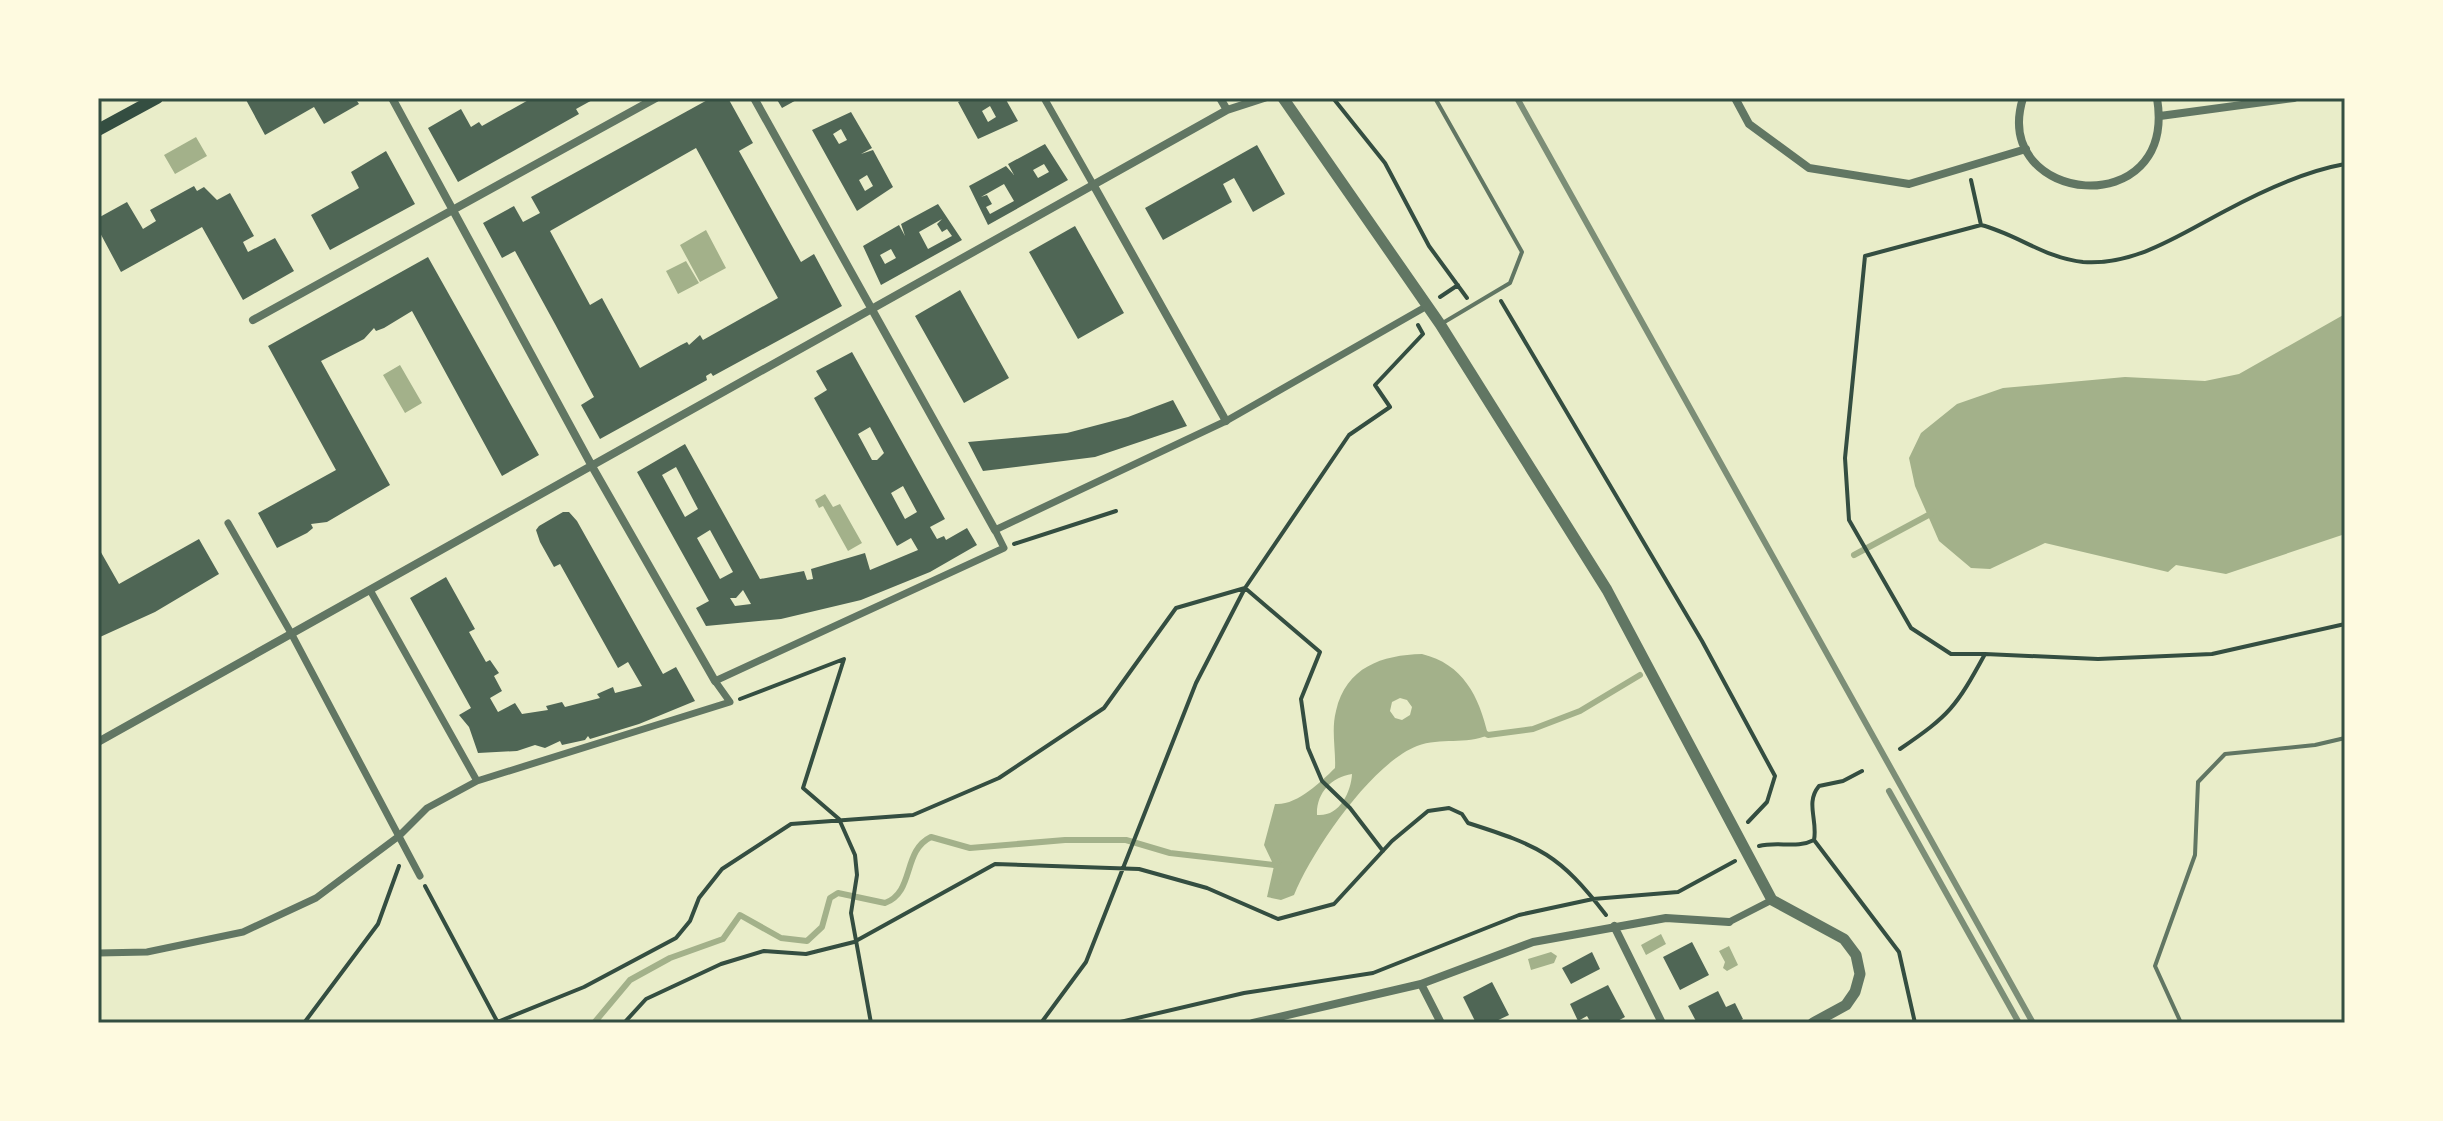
<svg xmlns="http://www.w3.org/2000/svg" width="2443" height="1121" viewBox="0 0 2443 1121" font-family="Signika,sans-serif">
  <style>
    .water { fill: #a3b18a; fill-rule: evenodd }
    .lines { fill: none; stroke-linecap: round; stroke-linejoin: round }
    .stream { stroke: #a3b18a; stroke-width: 6 }
    .building { fill: #4f6655; fill-rule: evenodd }
    .path { stroke: #344e41; stroke-width: 4 }
    .service { stroke: #617663; stroke-width: 4 }
    .pedestrian { stroke: #617663; stroke-width: 7 }
    .minor { stroke: #617663; stroke-width: 8 }
    .tertiary { stroke: #617663; stroke-width: 11 }
    .secondary { stroke: #344e41; stroke-width: 12 }
    .rail { stroke: #7c8e77; stroke-width: 6 }
    .neatline { fill: none; stroke: #344e41; stroke-width: 3 }
  </style>
  <rect width="100%" height="100%" fill="#e9edc9"/>
  <path class="water" d="M196 137 207 156 175 174 164 155Z
    M706 230 726 268 700 282 680 245Z
    M686 261 699 283 678 294 666 271Z
    M2345 314V534L2226 574 2176 565 2168 572 2045 543 1990 569 1971 568 1939 541 1915 486 1909 458 1921 433 1957 404 2003 388 2125 377 2205 381 2239 374Z
    M400 365 422 403 405 413 383 375Z
    M825 494 833 507 840 504 862 543 848 551 823 506 819 508 815 500Z
    M1422 654C1463 664 1479 696 1488 735 1466 745 1441 737 1417 746 1371 764 1312 851 1294 895L1281 900 1267 897 1274 866 1264 845 1275 804C1296 806 1321 782 1335 768 1336 750 1331 730 1336 711 1346 667 1382 655 1422 654ZM1400 698 1407 700 1412 707 1410 715 1402 720 1395 718 1390 711 1392 702ZM1352 774C1351 793 1339 817 1317 815 1316 794 1331 777 1352 774Z
    M1661 934 1666 944 1646 955 1641 945Z
    M1729 946 1738 965 1727 971 1723 968 1725 962 1719 951Z
    M1551 952 1557 956 1554 963 1531 970 1528 959Z"/>
  <g class="lines">
    <path class="stream" d="M1854 555 1934 512
      M1483 732 1488 735 1533 729 1580 711 1640 675
      M594 1023 630 980 670 958 723 939 740 915 781 938 807 941 822 927 830 898 838 893 885 903C915 892 902 851 931 837L970 848 1065 840H1126L1170 853 1274 865 1278 862"/>
  </g>
  <path class="building" d="M245 98H355L359 104 324 124 314 107 265 135Z
    M532 98H596L576 109 579 114 458 182 428 128 461 109 471 127 479 122 482 126Z
    M711 98H728L753 143 739 151 801 262 814 254 842 306 713 376 711 373 706 376 707 380 600 439 581 405 594 397 555 324 515 251 502 258 483 223 514 206 523 222 540 213 531 197ZM696 148 778 298 703 340 700 335 689 345 687 342 681 345 640 368 602 298 590 305 550 231Z
    M776 98H800L782 108Z
    M966 98H1005L1018 121 978 139 958 102ZM990 106 996 117 988 122 982 111Z
    M851 112 872 148 861 154 873 150 893 187 857 211 812 130ZM841 129 847 140 839 144 833 134ZM867 175 873 186 865 191 859 180Z
    M1045 144 1068 180 988 225 969 186 1006 166 1014 175 1008 164ZM1044 164 1049 172 1038 178 1033 170ZM1004 184 1014 201 990 214 986 207 992 204 987 195 981 197Z
    M1257 145 1285 194 1253 212 1234 178 1223 184 1232 202 1163 240 1145 208Z
    M386 151 415 204 330 250 311 215 359 188 351 172Z
    M194 186 197 191 204 187 217 200 230 193 254 236 243 242 248 252 275 238 294 271 243 300 202 227 121 272 98 229V218L127 202 143 229 156 221 150 210Z
    M938 204 962 240 881 285 863 246 899 225 905 236 901 224ZM942 219 937 224 942 232 947 229 952 236 928 249 919 232ZM891 249 896 258 885 264 880 255Z
    M1075 226 1124 313 1078 339 1029 252Z
    M428 257 539 455 502 476 412 311 384 328 376 331 374 328 364 339 321 361 390 485 327 522 311 524 313 528 307 533 277 548 258 513 336 470 268 346Z
    M960 290 1009 378 964 403 915 316Z
    M852 352 945 519 930 527 937 539 944 536 946 540 967 528 977 545 930 572 861 600 781 619 706 626 696 608 709 601 637 472 685 444 760 579 804 571 807 580 813 579 811 569 865 553 870 570 918 550 911 538 897 546 814 398 827 390 816 371ZM870 427 884 453 877 460H872L858 434ZM676 467 698 509 685 517 662 475ZM903 486 917 512 905 519 891 493ZM710 530 733 572 720 579 697 538ZM743 590 751 604 735 606 730 598H736Z
    M1173 400 1187 426 1095 457 983 471 968 442 1067 433 1128 417Z
    M563 512H569L577 521 663 674 676 667 695 701 639 724 590 739 588 736 585 740 562 745 560 741 545 748 535 745 517 751 478 753 469 727 459 715 471 708 410 598 446 577 475 629 469 632 486 662 490 660 499 673 494 676 502 691 490 698 498 712 515 703 522 714 548 710 546 706 562 702 565 707 600 698 597 694 613 687 615 693 642 686 628 662 618 668 560 564 554 567 540 542 536 530 539 526Z
    M199 539 219 574 155 612 100 637 98 547 119 584Z
    M1692 942 1709 975 1680 990 1663 957Z
    M1592 952 1600 969 1571 984 1562 968Z
    M1492 982 1509 1015 1492 1023H1476L1463 997Z
    M1608 985 1625 1017 1614 1023H1591L1587 1016 1578 1021 1570 1004Z
    M1718 991 1726 1007 1735 1003 1743 1019 1735 1023H1697L1688 1006Z"/>
  <g class="lines">
    <path class="path" d="M1333 98 1385 163 1429 246 1467 298
      M1971 180 1981 225 1865 256 1845 458 1849 520 1911 628 1951 654H1985
      M1981 225C2017 234 2044 258 2083 262 2135 266 2181 234 2225 211 2260 192 2306 171 2345 164
      M1440 297 1458 285
      M1501 301 1702 641 1775 776 1767 802 1748 822
      M1014 544 1116 511
      M740 699 844 659 803 788 839 819 855 855 857 875 851 913 871 1023
      M1900 749C1950 715 1956 707 1985 654L2098 659 2212 654 2345 624
      M1814 840 1899 952 1915 1023
      M1759 846C1778 841 1797 849 1814 840 1818 820 1805 803 1819 786L1843 781 1862 771
      M425 886 498 1023
      M304 1023 378 924 399 866
      M495 1023 584 987 676 938 690 921 699 898 722 869 791 824 913 815 999 778 1104 708 1176 608 1245 588 1320 652 1301 699 1308 748 1322 781 1350 808 1383 851
      M624 1023 646 999 721 964 764 951 806 954 854 942 995 864 1139 869 1207 888 1278 919 1334 904 1392 841 1428 811 1449 808 1462 814 1468 823C1540 846 1559 854 1606 915
      M1041 1023 1086 962 1196 683 1245 588 1349 435 1390 407 1375 385 1423 334 1418 325
      M1116 1023 1244 993 1373 973 1519 915 1593 899 1678 892 1735 861"/>
    <path class="service" d="M1435 98 1522 252 1510 283 1441 324
      M2181 1023 2155 966 2195 855 2198 782 2225 754 2315 745 2345 738"/>
    <path class="pedestrian" d="M1044 98 1094 186
      M228 523 291 633 420 876
      M370 590 477 781
      M1729 922 1772 900
      M98 953 147 952 243 932 316 898 399 836 427 808 477 781 730 702 715 681 1004 548 995 530 1226 421 1427 306"/>
    <path class="minor" d="M392 98 593 468 715 681
      M754 98 995 530
      M1220 98 1227 110
      M1735 98 1749 124 1809 168 1909 184 2026 149
      M2023 98C1990 205 2178 224 2157 98
      M2160 116 2294 98
      M1094 186 1226 421
      M253 320 656 98
      M98 742 1227 110 1264 98
      M1614 926 1662 1023
      M1421 984 1441 1023
      M1253 1023 1421 984 1533 942 1666 918 1729 922"/>
    <path class="tertiary" d="M1283 98 1440 324 1607 590 1772 900 1844 939 1856 955 1860 974 1855 992 1846 1005 1813 1023"/>
    <path class="secondary" d="M98 130 157 98"/>
    <path class="rail" d="M1517 98 2033 1023
      M1889 791 2019 1023"/>
  </g>
  <rect width="2443" height="1121" fill="none" stroke="#fefae0" stroke-width="200"/>
  <rect x="100" y="100" width="2243" height="921" class="neatline"/>
</svg>
